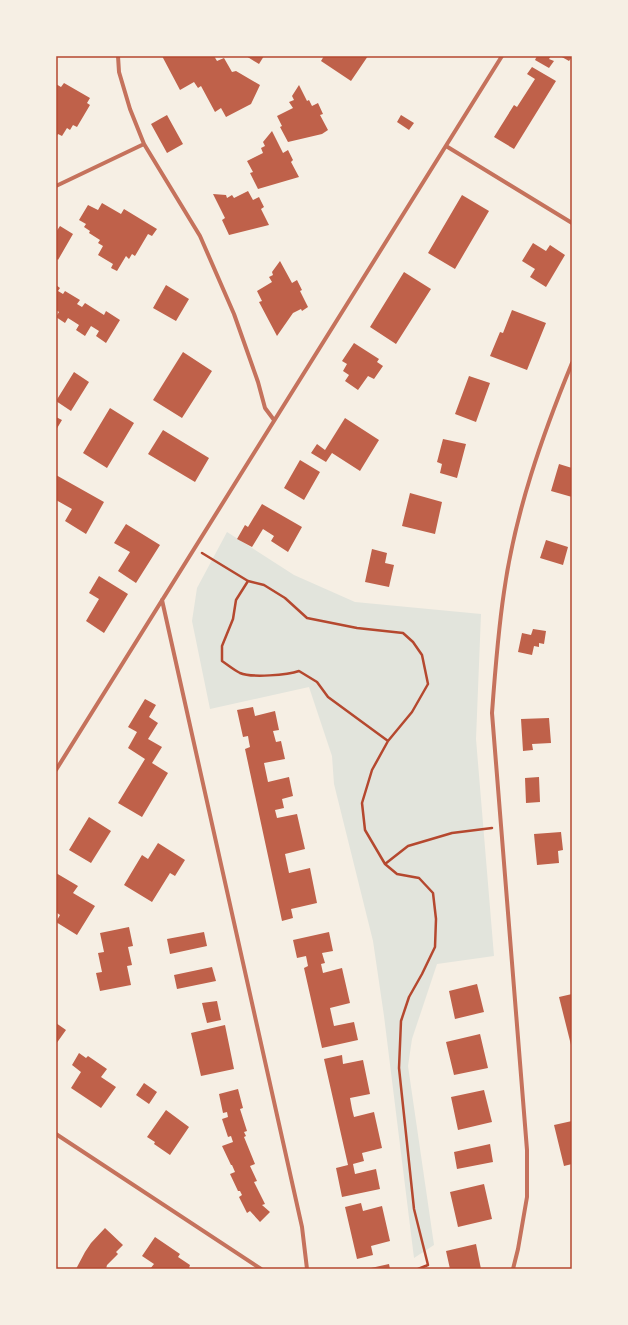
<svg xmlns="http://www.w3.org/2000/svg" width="628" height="1325" viewBox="0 0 628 1325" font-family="'Titillium Web',sans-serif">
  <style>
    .green { fill: #e2e4dc }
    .building { fill: #bf614a }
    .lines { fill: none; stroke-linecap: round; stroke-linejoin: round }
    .path { stroke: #b5482f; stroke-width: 2.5 }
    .minor { stroke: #c5725c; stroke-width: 4 }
    .neatline { fill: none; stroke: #b5482f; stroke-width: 1.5 }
  </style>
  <rect width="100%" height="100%" fill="#f6efe4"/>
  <path class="green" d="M227 532 294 575 355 602 481 614 476 739 494 956 437 964 412 1039 408 1066 434 1245 414 1258 384 1016 373 941 334 784 332 756 309 687 210 709 192 621 197 588Z"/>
  <path class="building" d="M162 56H214L217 61 224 58 232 72 236 71 260 85 251 104 226 117 221 108 215 112 201 86 198 88 194 82 180 90Z
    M246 56H264L259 64Z
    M324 56H368L351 81 321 61Z
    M537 56H551L549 59 554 61 549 68 535 60Z
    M560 56H572V57L569 61Z
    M532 67 556 81 514 149 494 137 514 105 517 107 535 79 527 74Z
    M64 83 90 98 87 103 90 105 77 127 73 125 70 130 67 128 62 136 58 134 56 137V84L61 87Z
    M299 85 307 101 309 100 312 106 318 103 323 114 320 115 328 130 322 134 288 142 280 127 282 126 277 116 293 108 289 102 294 100 292 96Z
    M167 115 183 144 167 153 151 124Z
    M401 115 414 123 409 130 397 122Z
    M272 131 283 153 288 150 293 160 291 162 299 177 258 189 250 173 253 172 247 161 263 153 261 148 265 146 263 142Z
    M248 191 253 200 259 197 264 207 261 209 269 225 229 235 222 220 225 218 213 194 226 195 227 198 232 195 234 198Z
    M462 195 489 211 455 269 428 253Z
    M102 203 121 214 124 209 157 229 152 236 148 234 135 256 132 254 129 259 126 256 117 271 111 268 113 264 98 255 103 246 98 243 100 240 89 233 90 231 84 227 86 224 79 220 88 205 98 210Z
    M60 226 73 234 58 260 56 258V232Z
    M533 243 546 251 550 245 565 255 546 287 530 277 535 269 522 261Z
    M280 261 292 283 297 280 302 290 300 291 308 307 302 311 301 309 293 313 277 336 259 302 262 301 257 291 272 282 269 277 273 275 272 272Z
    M404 272 431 289 396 344 370 327Z
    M56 285 60 288 58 291 63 294 65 291 80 300 77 304 82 307 85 303 104 315 106 311 120 320 106 343 96 336 99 331 91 326 85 336 76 330 79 325 68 318 65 323 56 317 59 312 56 310Z
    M166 285 189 299 176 321 153 308Z
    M512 310 546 323 527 370 490 356 500 332 503 333Z
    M354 343 379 359 377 362 383 366 374 379 368 376 358 390 345 381 349 375 343 371 347 364 342 361Z
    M183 352 212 371 182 418 153 400Z
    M74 372 89 382 71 411 56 401Z
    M469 376 490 383 476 422 455 414Z
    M110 408 134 423 107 468 83 453Z
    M56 417 62 420 56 430Z
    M345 418 379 440 360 471 332 453 326 462 311 453 317 444 325 450Z
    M163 430 209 458 195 482 148 454Z
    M443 439 466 444 457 478 440 473 442 464 437 462Z
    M300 460 320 472 304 500 284 488Z
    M559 464 572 468V497L551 491Z
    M56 475 104 502 86 534 65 521 72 509 56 500Z
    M410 493 442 502 435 534 402 526Z
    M262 504 302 527 288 552 271 541 274 536 263 529 252 547 237 539 245 525 248 527Z
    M126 524 160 545 136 583 118 571 130 552 114 543Z
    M546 540 568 547 563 565 540 558Z
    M372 549 387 553 385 563 394 565 389 587 365 582Z
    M99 576 128 594 104 633 86 621 99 599 89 593Z
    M533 629 546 631 544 644 539 643V647L534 646 532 655 518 652 522 633 531 635Z
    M145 699 156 705 149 717 158 723 148 739 162 747 152 763 168 773 142 817 118 803 145 759 128 748 137 732 128 727Z
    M253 707 255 716 275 711 279 730 273 731 276 742 281 741 285 759 264 763 268 782 289 777 293 796 282 799 284 808 275 810 277 818 297 814 305 849 285 854 289 873 310 868 317 903 291 909 293 918 282 921 245 749 250 747 249 742 248 736 243 737 237 710Z
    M549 718 551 743 532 744 533 750 523 751 521 719Z
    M539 777 540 802 526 803 525 778Z
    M89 817 111 831 91 863 69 850Z
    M561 832 563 850 558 851 559 863 537 865 534 834Z
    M158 843 185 860 175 876 170 873 152 902 124 885 142 855 148 859Z
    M56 873 78 886 73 893 95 906 77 935 56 922 60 915 56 912Z
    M129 927 133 946 128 947 132 965 127 966 131 985 100 991 96 973 102 972 98 953 104 952 100 933Z
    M204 932 207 946 170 954 167 939Z
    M329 932 333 951 322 953 325 963 321 964 323 973 342 968 350 1003 330 1008 334 1026 354 1022 358 1040 322 1048 304 968 308 966 306 956 297 958 293 940Z
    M212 967 216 981 177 989 174 975Z
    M477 984 484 1012 455 1019 449 991Z
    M572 994V1045H571L559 997Z
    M217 1001 221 1020 207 1023 202 1003Z
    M56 1023 66 1030 56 1044Z
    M225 1025 234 1069 201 1076 191 1033Z
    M480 1034 488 1068 454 1075 446 1042Z
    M79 1053 86 1058 88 1056 107 1069 101 1077 116 1087 101 1108 71 1088 81 1072 72 1065Z
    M342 1055 343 1064 363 1060 370 1094 350 1098 352 1109 354 1117 374 1112 382 1148 362 1153 364 1161 353 1164 355 1174 376 1169 380 1189 342 1197 336 1168 348 1165 324 1059Z
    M144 1083 157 1092 149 1104 136 1095Z
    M238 1089 243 1108 240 1109 247 1131 244 1132 246 1136 244 1137 255 1164 250 1166 257 1181 254 1182 265 1204 262 1205 270 1212 260 1222 250 1211 247 1213 239 1197 242 1195 240 1191H238L230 1174 235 1172 232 1165H231L222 1146 233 1142 231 1136 228 1137 222 1119 228 1117 227 1112 223 1113 219 1094Z
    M484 1090 492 1122 458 1130 451 1097Z
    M166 1110 189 1127 170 1155 154 1144 155 1142 147 1137Z
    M572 1121V1164L564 1166 554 1125Z
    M490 1144 493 1162 457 1169 454 1152Z
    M484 1184 492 1219 458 1227 450 1192Z
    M361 1203 363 1211 382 1206 390 1241 371 1246 373 1255 357 1259 345 1207Z
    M105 1228 123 1245 116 1252 118 1254 107 1265 106 1269H76L85 1252 91 1243Z
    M155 1237 180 1254 178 1257 190 1265 189 1268 191 1269H150L154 1264 142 1256Z
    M476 1244 481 1269H450L446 1251Z
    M389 1264 390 1269H371V1268Z"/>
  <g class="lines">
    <path class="path" d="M202 553 248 581 264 585 285 598 307 618 357 628 403 633 413 642 422 655 428 684 412 712 388 741
      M248 581 236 600 233 619 222 646V661C228 665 234 670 240 673 251 678 288 675 299 671L317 682 328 697 388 741 372 770 362 803 365 830 385 864 397 874 419 878 433 893 436 919 435 947 422 974 409 997 401 1021 399 1068 414 1209 428 1265 418 1269
      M385 864 408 846 452 833 492 828"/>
    <path class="minor" d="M118 56 119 72 130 109 144 144 200 236 234 314 258 382 265 408 274 420
      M446 146 572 223
      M56 186 144 144
      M162 600 302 1227 307 1269
      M56 770 502 56
      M56 1134 261 1269
      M513 1269 518 1249 527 1197V1150L492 713C495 672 498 632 504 592 515 513 542 436 572 363"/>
  </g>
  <rect width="628" height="1325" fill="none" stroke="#f6efe4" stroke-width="114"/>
  <rect x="57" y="57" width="514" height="1211" class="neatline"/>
</svg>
